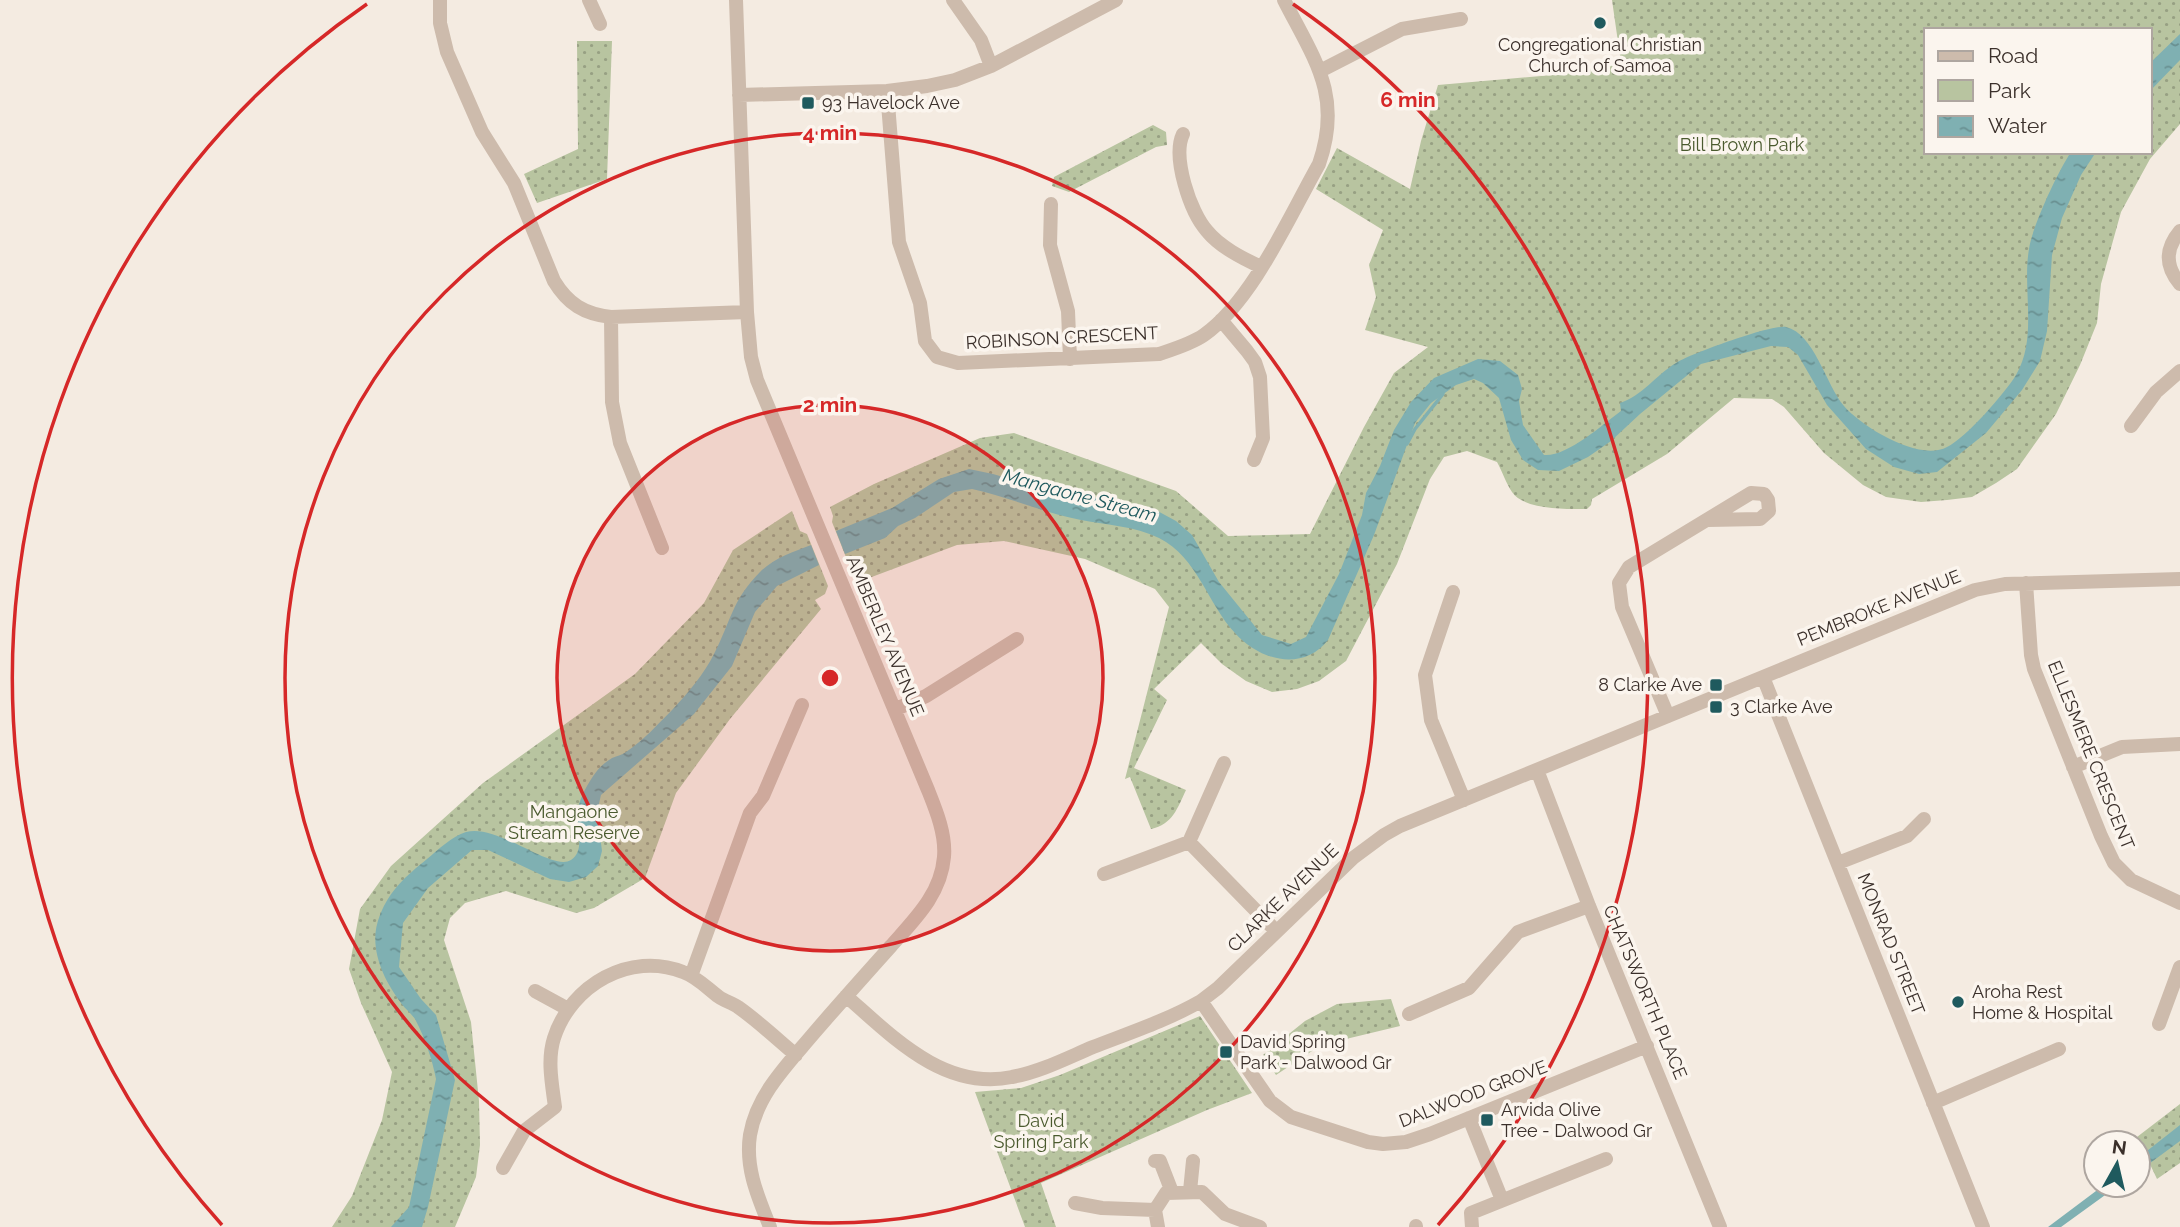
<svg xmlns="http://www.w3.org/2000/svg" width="2180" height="1227" viewBox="0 0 2180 1227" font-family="Raleway,sans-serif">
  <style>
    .green { fill: url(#green-dots); fill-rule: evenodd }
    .water { fill: url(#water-ripples) }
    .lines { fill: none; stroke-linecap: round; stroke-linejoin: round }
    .stream { stroke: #7fb0b2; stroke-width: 3.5 }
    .minor { stroke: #cdbbac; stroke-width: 14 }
    .ring { fill: none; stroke: #d62828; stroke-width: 3.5 }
    .poi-dot { fill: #1f5a5e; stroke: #fbf5ee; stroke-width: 2.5 }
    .labels { text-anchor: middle; stroke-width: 7; stroke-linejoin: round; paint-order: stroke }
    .poi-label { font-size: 18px; fill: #3b302b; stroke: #fbf5ee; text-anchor: start }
    .park-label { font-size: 18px; fill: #4a5a2e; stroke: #fbf5ee }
    .street-label { font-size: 18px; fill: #3b302b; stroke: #fbf5ee }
    .water-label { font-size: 19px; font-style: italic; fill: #1f5a5e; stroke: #fbf5ee }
    .centre { fill: #d62828; stroke: #fbf5ee; stroke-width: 3.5 }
    .ring-label { font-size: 21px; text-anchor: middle; font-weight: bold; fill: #d62828; stroke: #fbf5ee; stroke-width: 7; stroke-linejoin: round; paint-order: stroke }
  </style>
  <defs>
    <pattern id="green-dots" width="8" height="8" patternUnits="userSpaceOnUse" patternTransform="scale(1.75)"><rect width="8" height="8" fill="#b8c4a0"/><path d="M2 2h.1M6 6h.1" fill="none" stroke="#97a083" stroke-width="1.8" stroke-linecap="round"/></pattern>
    <pattern id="water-ripples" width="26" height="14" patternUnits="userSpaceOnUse" patternTransform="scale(1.75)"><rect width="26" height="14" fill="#7fb0b2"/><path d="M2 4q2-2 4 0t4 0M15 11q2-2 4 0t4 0" fill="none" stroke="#699091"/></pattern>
  </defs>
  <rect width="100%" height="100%" fill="#f4ebe1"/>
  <path class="green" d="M1612 0H2180V124L2150 159 2121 212 2101 284 2097 323 2080 365 2056 414 2017 469 1996 483 1972 497 1947 500 1921 502 1886 497 1863 485 1824 453 1784 407 1772 399 1734 398 1667 454 1592 499 1591 505 1587 509C1567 509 1524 510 1512 492 1506 483 1502 471 1497 462L1467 451 1444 457 1430 479 1397 564 1346 661 1319 681 1297 689 1272 692 1246 681 1222 664 1201 643 1154 689 1167 700 1134 768 1186 790C1177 809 1173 824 1151 829L1130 777 1125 779 1169 607 1155 589 1085 559 1004 541 957 545 861 581 853 575 832 522 833 516 830 507 874 484 980 438 1014 433 1176 491 1228 536 1310 534 1364 427 1394 373 1428 347 1365 330 1376 297 1369 265 1383 230 1316 189 1337 148 1410 189 1421 141 1438 85 1553 75 1621 63ZM1926 30H2150V152H1926Z
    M577 41H612L607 179 537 203 524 174 578 149Z
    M1153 125 1166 132 1167 145 1156 147 1069 192 1052 186 1054 177Z
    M792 511 800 531 807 534 828 586 825 594 815 600 821 609 730 719 676 793 645 878 594 908 576 913 506 891 465 903 450 918 444 940 471 1022 479 1101 480 1145 476 1177 455 1227H332L352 1196 382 1120 392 1072 361 1003 349 969 360 909 391 866 483 783 635 674 704 603 733 550Z
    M1391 999 1400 1026 1321 1045 1276 1075 1263 1055 1305 1021 1337 1004Z
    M1200 1016 1252 1093 1207 1110 1041 1183 1056 1227H1025L975 1092 1021 1088 1060 1075Z
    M2180 1104V1163L2157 1179 2137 1137Z"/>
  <path class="water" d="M2180 34V60L2150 91V63Z
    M2071 152H2096L2081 175 2062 218 2052 255 2047 331 2040 361 2022 390 1986 433 1937 472 1919 474 1894 467 1866 449 1827 405 1798 355 1788 347 1771 346 1701 364 1640 414 1611 441 1588 457 1559 471 1538 470 1523 460 1511 440 1499 398 1483 383 1474 379 1456 385 1431 403 1415 423 1374 535 1328 640C1303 672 1260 661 1235 633 1207 603 1198 558 1159 538 1134 526 1107 525 1081 520 1044 513 1009 497 972 489L954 492 915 518 898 526 885 538 845 554 836 531 892 508 939 479 969 469 993 474 1045 489 1152 508 1176 521 1192 535 1219 582 1262 635 1291 644 1306 637 1339 574 1362 515 1366 493 1380 466 1394 430 1411 402 1434 378 1478 359 1500 361 1518 375 1522 389 1519 401 1523 425 1544 455C1567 457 1602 425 1621 411L1620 403C1642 396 1656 375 1676 363 1690 354 1772 324 1786 327 1814 333 1826 385 1844 406 1862 427 1919 462 1947 447 1966 438 2005 393 2016 375 2038 338 2022 290 2029 249 2032 227 2058 171 2071 152Z
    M811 545 819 565 777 586 755 612 732 666 694 714 601 795 597 812 602 851 598 866 586 877 569 882 550 879 488 850H472L428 888 403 923 399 967 421 999 436 1015 455 1080 428 1207 422 1227H391L409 1207 436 1079C432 1059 425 1038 415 1019 411 1013 405 1009 401 1003 383 979 367 946 380 915 390 890 406 876 427 859 438 850 452 836 466 832 498 823 551 872 571 860 586 851 576 825 578 810 579 802 583 793 587 786 594 774 600 765 612 758 616 756 622 755 626 752 643 741 659 723 673 709 688 693 704 674 714 654 731 621 732 600 760 572 774 558 793 552 811 545Z
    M2180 1125V1141L2138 1172V1158Z
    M2104 1185H2119L2061 1227H2048Z"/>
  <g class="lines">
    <path class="stream" d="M1407 444 1415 429 1443 394"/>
    <path class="minor" d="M440 0V23L447 52 482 132 514 183 554 281C568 304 584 314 611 317L747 312
      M589 0 600 24
      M736 0 747 312 751 357 757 380 928 790C936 810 946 834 944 857 941 894 915 919 891 946 865 975 839 1004 814 1033 788 1064 757 1094 750 1135 745 1168 758 1197 770 1227
      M953 0 981 40 991 66
      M1320 71 1402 29 1461 19
      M887 91 899 242 920 303 925 341 937 357 958 363 1159 354C1174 349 1191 344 1204 335 1253 300 1289 217 1319 164 1343 95 1314 59 1284 0
      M739 95 887 91 927 86 955 80 991 66 1116 0
      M1183 134C1172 157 1190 212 1207 231 1220 247 1242 258 1261 267
      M1051 204 1050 245 1068 311 1070 359
      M2180 231C2165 249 2165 266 2180 284
      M611 317 612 402 620 443 662 548
      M1221 320 1247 351 1255 362 1260 377 1263 438 1254 460
      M2131 426 2156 392 2180 371
      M2026 583 2031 655 2034 669 2101 836 2114 863 2131 880 2180 903
      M1453 592 1425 675 1431 720 1464 800
      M1763 677 1983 1227
      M896 709 926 696 1017 639
      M1668 716 1622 607 1619 583 1629 567 1751 493 1764 494 1768 500 1769 511 1760 519 1708 520
      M2073 767 2122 747 2180 744
      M1537 770 1589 906 1720 1227
      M1189 842 1276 931
      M1838 863 1907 836 1924 819
      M1104 874 1189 842 1224 763
      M691 976 750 813 763 796 802 705
      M535 991 568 1009
      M846 996C893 1037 944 1091 1012 1077 1040 1072 1067 1058 1093 1047 1129 1033 1168 1020 1201 1001L1218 988 1353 858 1384 835 1400 826 1975 590 2005 584 2180 579
      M1201 1001 1270 1101 1291 1117 1368 1142 1383 1144 1406 1142 1430 1134 1647 1046
      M1409 1014 1469 988 1518 932 1589 906
      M2159 1024 2180 967
      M1933 1103 2059 1049
      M1469 1118 1502 1200
      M1155 1161H1160L1172 1192
      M503 1168 524 1131 555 1107C552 1084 547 1060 554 1038 571 985 630 951 683 972 697 977 707 988 719 997 725 1001 732 1003 738 1007 758 1021 777 1039 796 1055
      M1190 1191 1193 1161
      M1075 1203 1102 1208 1155 1210
      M1416 1226V1227
      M1158 1227 1155 1210 1166 1193 1202 1192 1225 1214 1260 1227
      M1472 1227 1471 1213 1606 1159"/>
  </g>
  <circle cx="830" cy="678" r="273" fill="#d62828" fill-opacity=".12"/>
  <g class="ring">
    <circle cx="830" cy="678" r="273"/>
    <circle cx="830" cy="678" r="545"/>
    <path d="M222 1225A818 818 0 0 1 367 4M1293 4A818 818 0 0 1 1438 1225"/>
  </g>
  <g class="poi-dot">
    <circle cx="1600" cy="23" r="7"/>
    <rect x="801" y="96" width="14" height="14" rx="3.5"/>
    <rect x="1709" y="678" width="14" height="14" rx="3.5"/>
    <rect x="1709" y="700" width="14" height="14" rx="3.5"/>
    <circle cx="1958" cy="1002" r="7"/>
    <rect x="1219" y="1045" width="14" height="14" rx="3.5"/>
    <rect x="1480" y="1113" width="14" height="14" rx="3.5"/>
  </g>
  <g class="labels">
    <g class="poi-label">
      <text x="1600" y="51" text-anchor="middle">Congregational Christian<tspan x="1600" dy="21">Church of Samoa</tspan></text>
      <text x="822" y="109">93 Havelock Ave</text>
      <text x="1702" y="691" text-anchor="end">8 Clarke Ave</text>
      <text x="1730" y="713">3 Clarke Ave</text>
      <text x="1972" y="998">Aroha Rest<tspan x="1972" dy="21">Home &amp; Hospital</tspan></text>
      <text x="1240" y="1048">David Spring<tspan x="1240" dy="21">Park - Dalwood Gr</tspan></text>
      <text x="1501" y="1116">Arvida Olive<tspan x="1501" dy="21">Tree - Dalwood Gr</tspan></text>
    </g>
    <g class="park-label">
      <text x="1742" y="151">Bill Brown Park</text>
      <text x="574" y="818">Mangaone<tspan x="574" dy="21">Stream Reserve</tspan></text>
      <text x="1041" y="1127">David<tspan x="1041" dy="21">Spring Park</tspan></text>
    </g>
    <g class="street-label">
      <text transform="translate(1062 338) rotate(-3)" y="6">ROBINSON CRESCENT</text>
      <text transform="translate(1879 608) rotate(-22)" y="6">PEMBROKE AVENUE</text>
      <text transform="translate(885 636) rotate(67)" y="6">AMBERLEY AVENUE</text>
      <text transform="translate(2091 755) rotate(68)" y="6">ELLESMERE CRESCENT</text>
      <text transform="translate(1283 898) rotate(-44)" y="6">CLARKE AVENUE</text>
      <text transform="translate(1891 944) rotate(68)" y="6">MONRAD STREET</text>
      <text transform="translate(1645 992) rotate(67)" y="6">CHATSWORTH PLACE</text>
      <text transform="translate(1473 1094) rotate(-21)" y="6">DALWOOD GROVE</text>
    </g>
    <g class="water-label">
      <text transform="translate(1080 495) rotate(15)" y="7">Mangaone Stream</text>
    </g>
  </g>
  <circle cx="830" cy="678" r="10" class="centre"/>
  <g class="ring-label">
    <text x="1408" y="107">6 min</text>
    <text x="830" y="140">4 min</text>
    <text x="830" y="412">2 min</text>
  </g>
  <rect x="1924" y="28" width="228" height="126" fill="#fbf5ee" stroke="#aea6a0" stroke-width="2"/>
  <rect x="1938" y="51" width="35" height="10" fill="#cdbbac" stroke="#aea6a0" stroke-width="2"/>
  <text x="1988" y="63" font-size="21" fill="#3b302b">Road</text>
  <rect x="1938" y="80" width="35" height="21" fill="#b8c4a0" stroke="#aea6a0" stroke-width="2"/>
  <text x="1988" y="98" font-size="21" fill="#3b302b">Park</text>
  <rect x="1938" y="116" width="35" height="21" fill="url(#water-ripples)" stroke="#aea6a0" stroke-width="2"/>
  <text x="1988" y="133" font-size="21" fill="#3b302b">Water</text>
  <g transform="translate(2117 1164) rotate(8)"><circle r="33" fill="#fbf5ee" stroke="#aea6a0" stroke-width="2"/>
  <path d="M0-5L12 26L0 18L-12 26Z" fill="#1f5a5e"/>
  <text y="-10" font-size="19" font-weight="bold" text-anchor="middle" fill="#3b302b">N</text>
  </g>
</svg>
